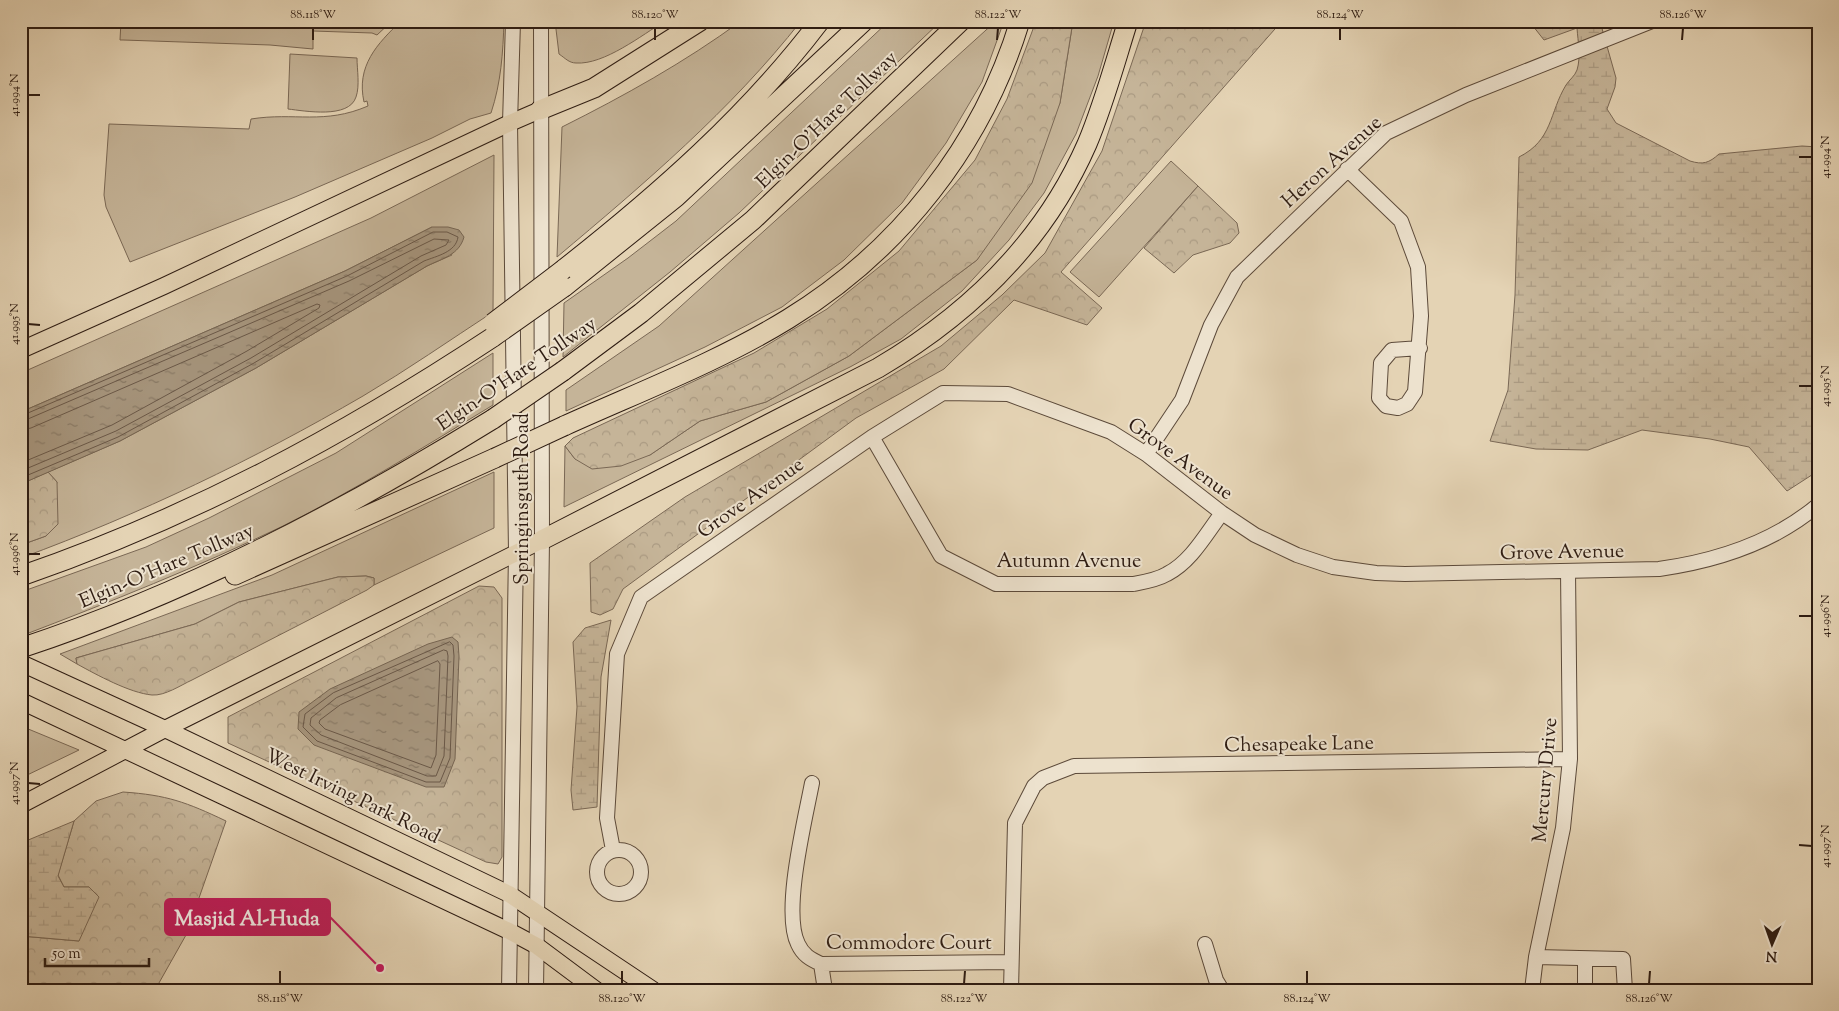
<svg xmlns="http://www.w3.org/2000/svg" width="1839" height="1011" viewBox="0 0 1839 1011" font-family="'Sorts Mill Goudy',serif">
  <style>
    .grass { fill: #c5b498; stroke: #7a6855 }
    .forest { fill: url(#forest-crowns); stroke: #7a6855 }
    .wetland { fill: url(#wetland-marsh); stroke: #7a6855 }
    .water { fill: url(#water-ripples); stroke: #766552 }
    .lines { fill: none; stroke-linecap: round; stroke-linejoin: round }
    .shore { stroke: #6a5848; stroke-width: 1 }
    .minor-casing { stroke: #5c4a3a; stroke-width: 16 }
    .major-casing { stroke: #2e1c12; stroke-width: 18 }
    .highway-casing { stroke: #2e1c12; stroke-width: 21 }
    .minor { stroke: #ede2ce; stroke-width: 14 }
    .major { stroke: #e4d3b4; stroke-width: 16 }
    .highway { stroke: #e4d3b4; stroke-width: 19 }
    .highway-bridge-casing { stroke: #2e1c12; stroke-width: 21; stroke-linecap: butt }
    .highway-bridge { stroke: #e4d3b4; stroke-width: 19 }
    .ticks { fill: none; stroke: #2e1c12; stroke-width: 2 }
    .labels { text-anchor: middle; stroke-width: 4; stroke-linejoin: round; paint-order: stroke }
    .street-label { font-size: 20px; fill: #2e1c12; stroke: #ede2ce }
    .leader { fill: none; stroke: #c2185b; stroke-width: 2 }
    .callout-dot { fill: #c2185b; stroke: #ede2ce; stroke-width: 2 }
    .callout { fill: #c2185b; stroke: #c2185b; stroke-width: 2 }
    .callout-label { font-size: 21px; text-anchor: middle; font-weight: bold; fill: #fff }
    .neatline { fill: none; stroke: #2e1c12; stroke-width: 2 }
    .ticks-label { font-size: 12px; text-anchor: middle; fill: #2e1c12 }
  </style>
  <defs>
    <pattern id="forest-crowns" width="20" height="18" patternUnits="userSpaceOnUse" patternTransform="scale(1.25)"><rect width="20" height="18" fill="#c5b498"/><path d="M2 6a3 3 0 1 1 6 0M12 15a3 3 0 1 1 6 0" fill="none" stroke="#aa9a82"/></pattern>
    <pattern id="wetland-marsh" width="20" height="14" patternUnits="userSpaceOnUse" patternTransform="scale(1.25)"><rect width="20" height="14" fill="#c5b498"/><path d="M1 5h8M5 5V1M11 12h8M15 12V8" fill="none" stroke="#aa9a82"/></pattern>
    <pattern id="water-ripples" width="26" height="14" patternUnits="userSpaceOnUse" patternTransform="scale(1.25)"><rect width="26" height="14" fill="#a6957d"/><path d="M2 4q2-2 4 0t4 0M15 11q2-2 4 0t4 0" fill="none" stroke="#887965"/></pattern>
  </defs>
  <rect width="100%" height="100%" fill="#e4d3b4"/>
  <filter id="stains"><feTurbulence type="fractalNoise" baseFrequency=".004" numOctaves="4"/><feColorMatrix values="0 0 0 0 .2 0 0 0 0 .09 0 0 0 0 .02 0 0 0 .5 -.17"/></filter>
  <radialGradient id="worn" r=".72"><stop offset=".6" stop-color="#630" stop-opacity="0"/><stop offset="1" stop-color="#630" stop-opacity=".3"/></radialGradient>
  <path class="grass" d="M121 21H392L377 35 372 33 313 31V49L270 45 123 40H120Z
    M401 21H504C503 53 501 83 491 113L470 119 432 138 295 197 130 262 106 207 104 195 109 124 249 129 251 119C295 112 324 125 368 106L367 101 364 102C356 66 377 44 401 21Z
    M555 21H665C642 35 604 65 576 63 569 63 565 58 559 54Z
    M741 21H801C731 110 644 184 557 257L562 127C624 96 685 62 741 21Z
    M889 21H941L739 213 670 272 563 357 564 303 628 258 676 221Z
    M996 21H1004L982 82 946 143 902 203 844 260 782 307 705 347 566 411V390L659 326Z
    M1073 21H1114L1098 76 1076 134 1044 193 1009 240 962 291 901 339 850 367 564 507 565 446 575 459 650 455 700 421 766 402 849 356 977 260 1060 103Z
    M290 54 357 58C357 69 360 86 356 97 349 119 305 111 288 109Z
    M494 155 493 312C450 340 407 370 363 396 253 460 140 514 21 558V545L46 536 57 482 48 472 120 441 256 368 427 266 452 255 432 227 345 271 21 412V373L371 218Z
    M1171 161 1198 186 1099 297 1070 272Z
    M493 353V405C424 447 355 490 283 526 198 567 110 602 21 636V592L146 547 209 518 336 453Z
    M494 472V528L374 585V578L366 576 338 577 239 602 195 624 76 658 77 664 60 654 272 575Z
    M21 726 79 750 21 778Z"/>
  <path class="forest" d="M1036 21H1073L1060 103 1032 183 977 260 849 356 766 402 700 421 650 455 621 466 592 469 575 459 565 446 573 438 754 353 827 309 899 251 975 160 1007 99Z
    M1146 21H1282L1061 272 1102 308 1087 325 1014 300 944 369 856 418 623 589 613 609 600 615 591 612 590 563 685 497 941 346 1002 295 1045 253 1102 151Z
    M1529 21H1568L1577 28 1544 40Z
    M1198 186 1237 223 1239 233 1230 243 1193 255 1174 273 1144 248Z
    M48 472 57 482 58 524 46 536 21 545V484Z
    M366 576 374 578V585L367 590 192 680C181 685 165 696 152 695 130 693 97 675 77 664L76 658 195 624 239 602 338 577Z
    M479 586 494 587 502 598V857L498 864 486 862 228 743V717Z
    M123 792C167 795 186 802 226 821L186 935 155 990H21V936L79 941 89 887H64L58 875 74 821 96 801Z"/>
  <path class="wetland" d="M1568 21H1608L1601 25 1616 78 1615 87 1607 109 1616 123 1690 161C1703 165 1709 163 1719 154L1802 146 1818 147V471L1787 491 1749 447 1710 439 1642 430 1588 450 1536 449 1490 441 1508 390 1515 295 1519 157C1553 140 1549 113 1566 85 1569 80 1575 76 1577 70 1581 57 1578 42 1577 28Z
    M611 620 601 677 597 807 573 810 571 790 577 707 573 642 585 628Z
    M74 821 58 876 64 887H89L99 897 79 941 21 936V843Z"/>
  <path class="water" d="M432 227H448L459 230 464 237C459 255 443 258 427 266L256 368 120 441 21 484V412L345 271Z
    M452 637 458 642 459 656 455 759 444 787H426L314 745 298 729 299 712 330 689 428 644Z"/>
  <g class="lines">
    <path class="shore" d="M21 416 347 276 433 232H447L458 237C456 252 437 256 424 261L254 363 118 437 21 478
      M21 422 349 281 434 239 449 240 446 245 421 256 251 358 116 431 21 471
      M21 430 31 428 317 304 320 305 319 308 247 351 112 425 21 463
      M450 642 453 645 454 656 450 758 440 782H426L317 741 303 727 305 714 333 693Z
      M444 650 447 651 448 656 444 756 436 776H427L321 735 310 725 311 718 336 698Z
      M438 661 440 664 436 755 431 768 325 729 319 723 320 720 340 705Z"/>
    <defs>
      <path id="minor" d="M1347 169 1401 221 1418 267 1421 316 1415 392 1407 404 1398 408 1386 406 1379 398 1381 363 1392 350 1420 348
        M872 437 941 556 996 584H1133C1144 582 1157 580 1167 574 1191 562 1206 534 1222 513
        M1146 454 1182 400 1211 325 1237 277 1386 133 1466 95 1652 21
        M812 783C805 820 782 912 798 944 803 955 810 959 821 964L1011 962
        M597 872a22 22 0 1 1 44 0a22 22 0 1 1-44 0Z
        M613 850 607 818 617 654 641 597 872 437 943 393 1008 394 1111 432 1146 454 1222 513 1255 535 1297 555 1333 567 1376 573 1405 574 1659 569C1716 561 1773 543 1818 505
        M1205 944 1216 980 1222 990
        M1536 957 1623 959 1625 990
        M1585 959V990
        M821 964 825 990
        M509 990 516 552 510 123 513 21
        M536 990 542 540 541 21
        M1011 990 1015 823 1034 786 1043 778 1074 766 1570 759
        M1532 990 1536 957 1563 828 1570 759 1568 571"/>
      <path id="major" d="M21 350 164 286 510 123 540 110
        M21 663 165 729 509 894 653 990
        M21 701 509 931 537 946 596 990
        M21 805 165 729 542 540"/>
      <path id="highway" d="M540 110 594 88 700 21
        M564 269C658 195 748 116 820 21
        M564 287 676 197 864 21
        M563 371 641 313 753 220 961 21
        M564 426C639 392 718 362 788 319 899 251 982 146 1020 21
        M542 540 878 368C968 315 1044 242 1087 144 1104 104 1115 62 1128 21
        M235 575 495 458
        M21 576C192 517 343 436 493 337
        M21 648C188 593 344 511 493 419"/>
    </defs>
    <use href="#minor" class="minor-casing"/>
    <use href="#major" class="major-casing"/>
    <use href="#highway" class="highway-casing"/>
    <use href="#minor" class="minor"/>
    <use href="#major" class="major"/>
    <use href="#highway" class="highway"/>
    <defs>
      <path id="highway-bridge" d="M493 323 564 269
        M493 337 564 287
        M493 419 563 371
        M495 458 564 426"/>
    </defs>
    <use href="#highway-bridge" class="highway-bridge-casing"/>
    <use href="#highway-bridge" class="highway-bridge"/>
  </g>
  <path class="ticks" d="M313 40V28M655 40V28M997 40 998 28M1340 40V28M1682 40 1683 28M28 95H40M1799 157H1812M28 324 40 325M1799 386H1812M28 554H40M1799 616H1812M28 783 40 784M1799 845 1812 846M280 984V971M622 984V971M964 984 965 971M1307 984V971M1649 984 1650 971"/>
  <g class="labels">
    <g class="street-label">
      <text transform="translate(826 119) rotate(-44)" y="7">Elgin-O'Hare Tollway</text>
      <text transform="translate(1331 161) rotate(-42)" y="7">Heron Avenue</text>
      <text transform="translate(516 373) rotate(-34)" y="7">Elgin-O'Hare Tollway</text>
      <text transform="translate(1181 458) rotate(36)" y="7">Grove Avenue</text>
      <text transform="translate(750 497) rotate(-35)" y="7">Grove Avenue</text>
      <text transform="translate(521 499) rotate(-90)" y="7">Springinsguth Road</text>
      <text transform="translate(1562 551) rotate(-1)" y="7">Grove Avenue</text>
      <text x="1069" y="567">Autumn Avenue</text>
      <text transform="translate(166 565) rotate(-23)" y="7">Elgin-O'Hare Tollway</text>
      <text transform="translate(1299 743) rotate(-1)" y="7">Chesapeake Lane</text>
      <text transform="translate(1544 780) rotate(-85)" y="7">Mercury Drive</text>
      <text transform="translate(353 795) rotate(26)" y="7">West Irving Park Road</text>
      <text x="909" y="949">Commodore Court</text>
    </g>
  </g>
  <path class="leader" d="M380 968L330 917"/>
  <circle class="callout-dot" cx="380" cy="968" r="5"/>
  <rect class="callout" x="165" y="899" width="165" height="36" rx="5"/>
  <g class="callout-label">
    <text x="247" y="925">Masjid Al-Huda</text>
  </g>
  <rect width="1839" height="1011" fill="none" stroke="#e4d3b4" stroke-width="55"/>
  <g transform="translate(1772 944) rotate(182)" stroke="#ede2ce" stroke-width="4" paint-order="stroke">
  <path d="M0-4L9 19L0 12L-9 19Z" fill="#2e1c12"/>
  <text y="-8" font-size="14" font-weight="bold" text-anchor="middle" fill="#2e1c12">N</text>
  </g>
  <path d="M45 958v8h104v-8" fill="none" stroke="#2e1c12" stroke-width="2.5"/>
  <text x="52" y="958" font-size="15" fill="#2e1c12" stroke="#ede2ce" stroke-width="4" paint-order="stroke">50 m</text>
  <rect x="28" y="28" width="1784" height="956" class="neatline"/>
  <g class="ticks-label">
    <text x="313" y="18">88.118°W</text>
    <text x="655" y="18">88.120°W</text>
    <text x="998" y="18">88.122°W</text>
    <text x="1340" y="18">88.124°W</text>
    <text x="1683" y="18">88.126°W</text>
    <text transform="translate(14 95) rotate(-90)" y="4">41.994°N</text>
    <text transform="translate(1825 157) rotate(-90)" y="4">41.994°N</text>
    <text transform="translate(14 324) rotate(-90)" y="4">41.995°N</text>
    <text transform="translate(1825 386) rotate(-90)" y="4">41.995°N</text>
    <text transform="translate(14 554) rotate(-90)" y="4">41.996°N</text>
    <text transform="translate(1825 616) rotate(-90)" y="4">41.996°N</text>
    <text transform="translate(14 783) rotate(-90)" y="4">41.997°N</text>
    <text transform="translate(1825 846) rotate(-90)" y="4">41.997°N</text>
    <text x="280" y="1002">88.118°W</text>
    <text x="622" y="1002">88.120°W</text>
    <text x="964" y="1002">88.122°W</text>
    <text x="1307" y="1002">88.124°W</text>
    <text x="1649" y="1002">88.126°W</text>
  </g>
  <rect width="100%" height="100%" filter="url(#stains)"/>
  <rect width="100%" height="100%" fill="url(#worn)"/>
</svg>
